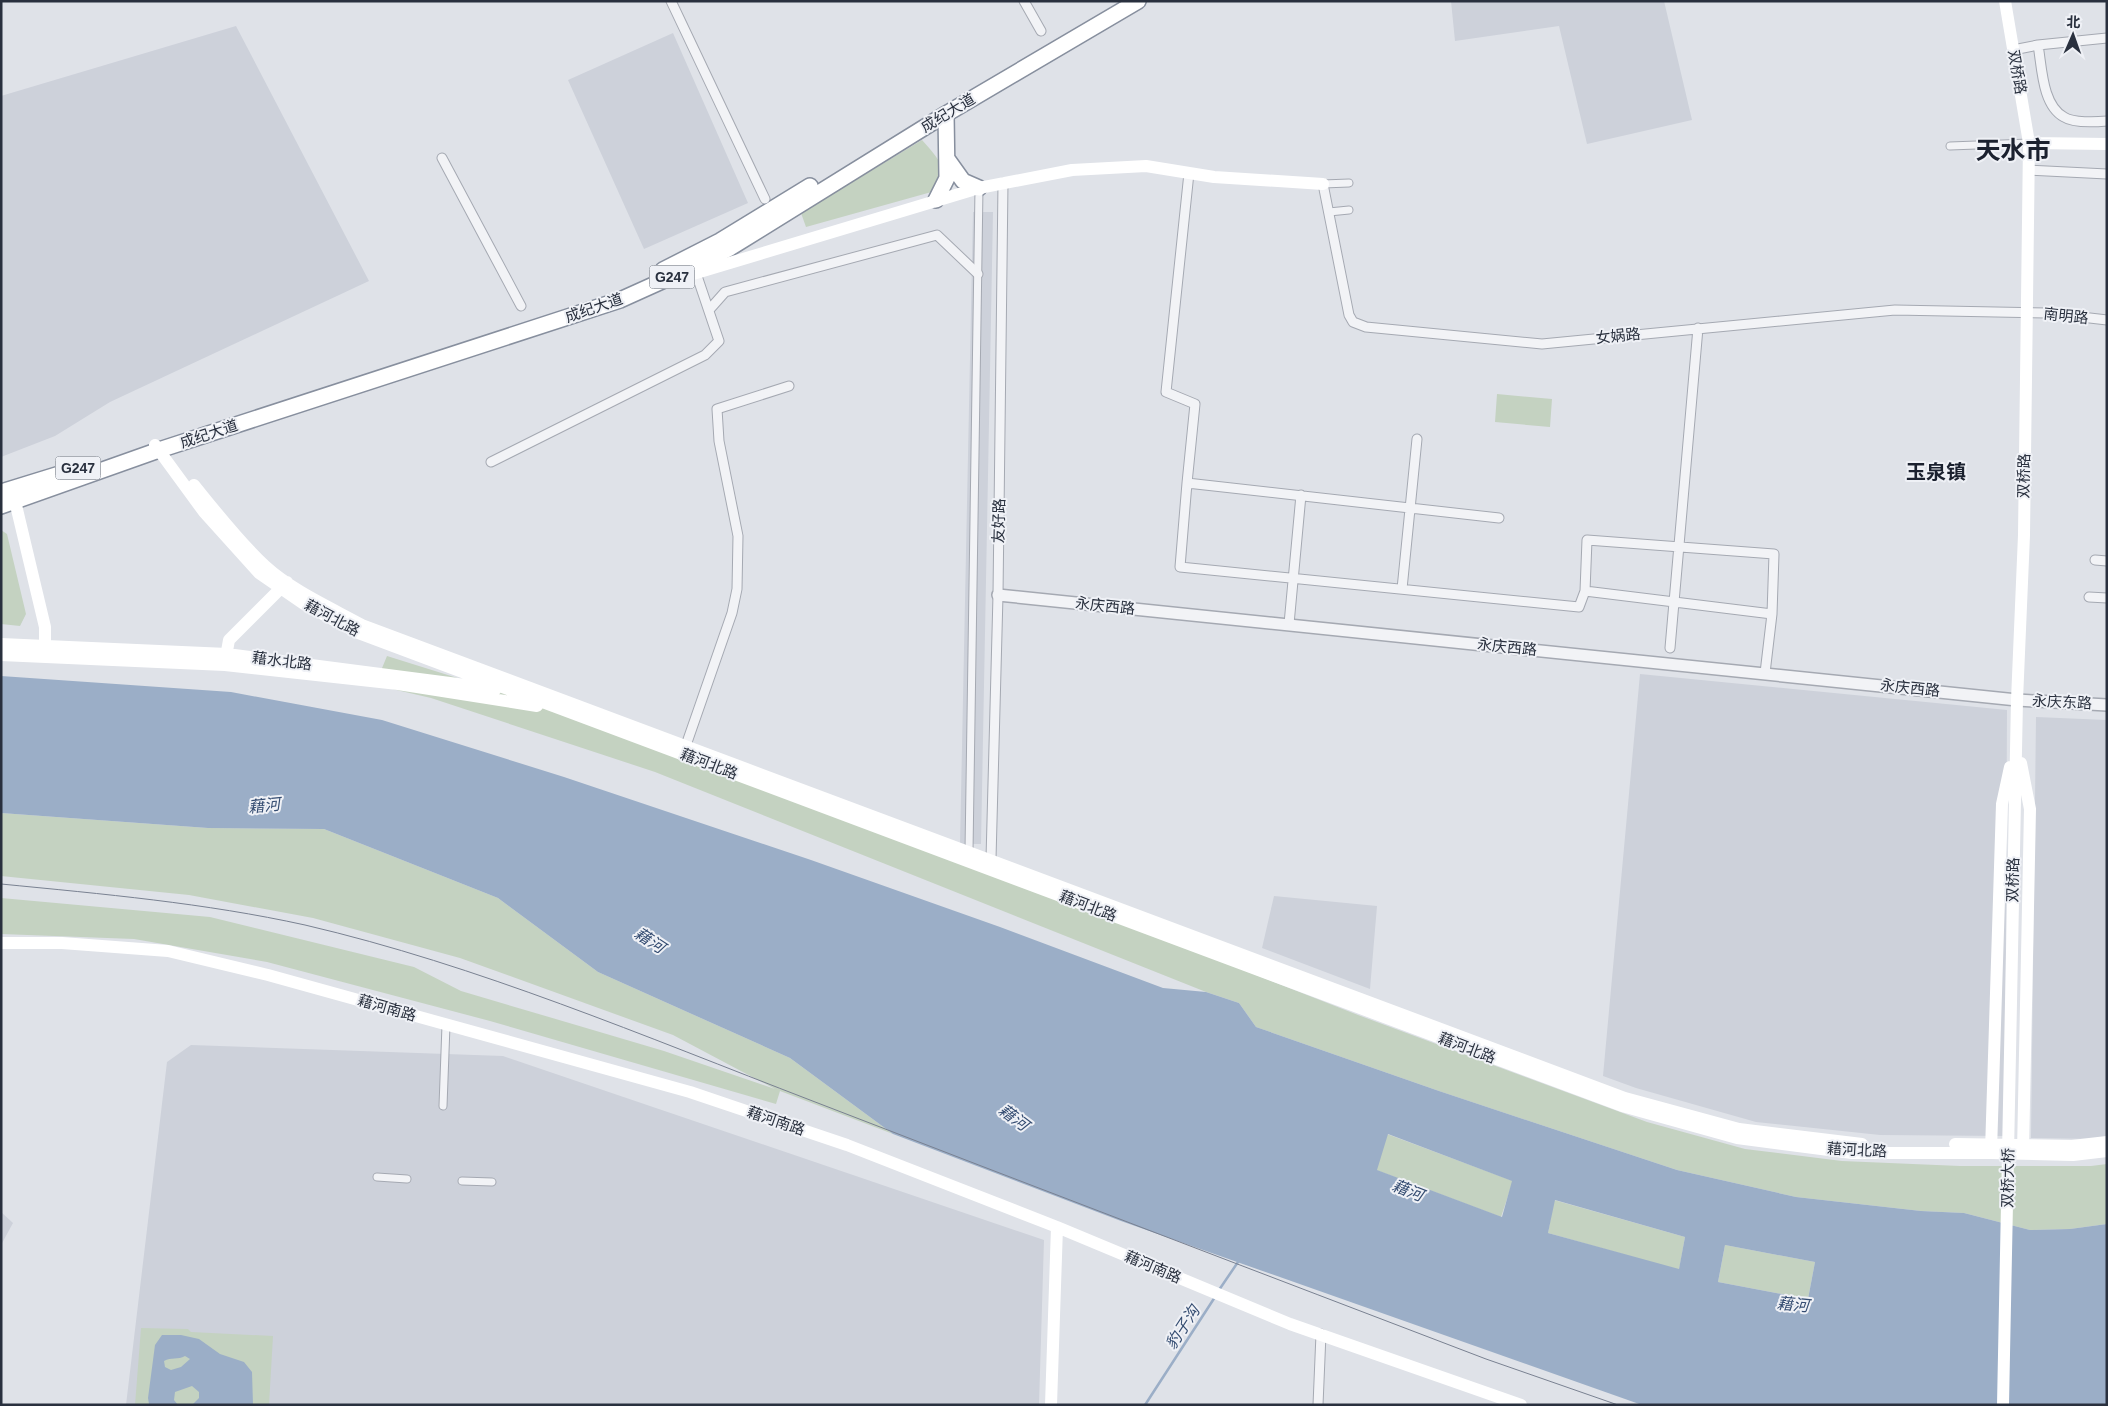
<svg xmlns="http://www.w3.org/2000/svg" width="2108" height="1406" viewBox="0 0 2108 1406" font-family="Arial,'Noto Sans SC',sans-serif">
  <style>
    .built { fill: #cdd1da }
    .green { fill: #c4d2c1 }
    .water { fill: #9baec7; fill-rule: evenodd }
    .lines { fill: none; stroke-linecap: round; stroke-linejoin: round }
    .stream { stroke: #9baec7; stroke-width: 2.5 }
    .pedestrian-casing { stroke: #a5a9b2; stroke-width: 9 }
    .minor-casing { stroke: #a5a9b2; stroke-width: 11 }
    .tertiary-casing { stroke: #a5a9b2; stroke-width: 14 }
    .trunk-casing { stroke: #878f9e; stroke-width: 18 }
    .pedestrian { stroke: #f2f3f6; stroke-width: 7 }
    .minor { stroke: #f2f3f6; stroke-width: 9 }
    .tertiary { stroke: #f2f3f6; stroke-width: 11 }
    .secondary { stroke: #fff; stroke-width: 12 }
    .trunk { stroke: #fff; stroke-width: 15 }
    .tram { stroke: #798191; stroke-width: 1 }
    .secondary-bridge { stroke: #fff; stroke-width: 12 }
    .labels { text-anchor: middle; stroke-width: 4; stroke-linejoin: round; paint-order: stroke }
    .shield { fill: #eff1f6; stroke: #646a75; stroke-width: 1 }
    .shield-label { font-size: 14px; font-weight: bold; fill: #29303e }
    .street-label { font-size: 15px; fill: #29303e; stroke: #eff1f6 }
    .water-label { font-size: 16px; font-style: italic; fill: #344c71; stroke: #eff1f6 }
    .district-label { font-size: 20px; font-weight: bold; fill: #1b212f; stroke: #eff1f6 }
    .town-label { font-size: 25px; font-weight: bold; fill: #1b212f; stroke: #eff1f6 }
  </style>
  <rect width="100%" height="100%" fill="#dfe2e8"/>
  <path class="built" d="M1451 1H1664L1692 120 1587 144 1559 26 1455 41Z
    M236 26 369 281 110 402 55 436 1 457V96Z
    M673 33 748 203 644 249 568 80Z
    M973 212H993L981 844H960Z
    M1640 674 2007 710 2005 1136 1880 1135 1756 1122 1636 1088 1603 1076Z
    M2036 717 2107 720V1137L2097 1139 2031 1138Z
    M1274 896 1377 906 1370 989 1262 948Z
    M191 1045 503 1056 1044 1240 1039 1405H126L167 1062Z
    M1 1212 13 1223 1 1245Z"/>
  <path class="green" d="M922 140C940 161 947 164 935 191L806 227 801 213Z
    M1497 394 1552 399 1550 427 1495 422Z
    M1 530 7 534 26 614 20 626 1 624Z
    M387 656 499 691 1022 883 1358 1015 1647 1122 1745 1149 1842 1161 1960 1166H2091L2107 1164V1224L2070 1229 2030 1230 1964 1213 1921 1211 1796 1197 1677 1170 1439 1091 1256 1027 1239 1003 1206 992 655 772 431 698 375 685Z
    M1 813 208 828 324 829 498 898 598 972 790 1058 893 1134 780 1091 776 1104 490 1021 267 962 134 939 1 934V898L210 917 414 967 461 991 664 1051 775 1089 673 1035 460 958 313 918 189 895 1 876Z
    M1387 1134 1513 1181 1501 1217 1376 1170Z
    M1554 1200 1685 1237 1679 1270 1548 1233Z
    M1725 1245 1815 1262 1808 1299 1718 1282Z
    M141 1328 188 1329 191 1332 273 1336 269 1405H135Z"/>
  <path class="water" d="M1 676 231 692 382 720 564 777 811 860 1000 927 1163 988 1206 992 1239 1003 1256 1027 1439 1091 1677 1170 1796 1197 1921 1211 1964 1213 2030 1230 2070 1229 2107 1224V1405H1642L1121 1221 893 1134 790 1058 598 972 498 898 324 829 208 828 1 813ZM1388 1134 1512 1181 1502 1217 1377 1170ZM1555 1200 1685 1237 1679 1269 1548 1233ZM1725 1245 1815 1262 1808 1299 1718 1282Z
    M162 1335H181L199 1339 220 1354 244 1362 252 1372 253 1405H192L199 1398V1392L192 1386 175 1392 174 1400 178 1405 149 1404 148 1398 155 1345ZM185 1356 190 1359 181 1367 171 1370 165 1367 164 1361C171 1357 178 1360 185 1356Z"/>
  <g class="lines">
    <path class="stream" d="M1219 1290 1238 1262
      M1145 1405 1215 1297"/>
    <defs>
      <path id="pedestrian" d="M1950 146 2029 143
        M1323 184 1349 183
        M1329 212 1349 210
        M969 851 979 188
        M443 1106 446 1025
        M377 1177 407 1179
        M462 1181 492 1182"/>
      <path id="minor" d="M671 1 765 199
        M1024 1 1041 31
        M2038 45 2107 38
        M2013 50 2038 45C2042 67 2042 105 2064 117 2073 123 2096 122 2107 121
        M442 158 521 306
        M2029 170 2107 174
        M1189 173 1166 392 1195 404 1187 483 1180 567 1579 607 1585 591 1772 614
        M1323 184 1349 315 1353 322 1366 327 1542 344 1895 310 2047 313 2107 320
        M709 310 725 292 937 235 978 274
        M491 462 705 355 719 341 696 273
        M1187 483 1499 518
        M2095 560 2107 561
        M1402 589 1417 439
        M1585 591 1587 540 1774 554 1772 614 1765 673
        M2089 597 2107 598
        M1289 624 1301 495
        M1670 648 1698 328
        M684 751 732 613 737 589 738 536 719 441 717 409 789 386
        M991 859 998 595 1003 183
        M1318 1405 1321 1334"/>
      <path id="tertiary" d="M998 595 2017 700 2107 705"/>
      <path id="trunk" d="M948 160 963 181 979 188
        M936 200 947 178 946 114
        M663 270 720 241 810 186
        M1 492 79 468
        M1 506 159 450 620 300 691 268 730 248 946 114 1138 1"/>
    </defs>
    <use href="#pedestrian" class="pedestrian-casing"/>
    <use href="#minor" class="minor-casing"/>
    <use href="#tertiary" class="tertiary-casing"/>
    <use href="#trunk" class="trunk-casing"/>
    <use href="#pedestrian" class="pedestrian"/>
    <use href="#minor" class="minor"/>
    <use href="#tertiary" class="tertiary"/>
    <path class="secondary" d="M2005 1 2029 143 2024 535 2017 700 2012 952
      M2029 143 2107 144
      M683 277 979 188 1072 170 1146 166 1214 177 1323 184
      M155 445 204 512 259 573 304 604 358 633 1622 1106 1737 1138 1852 1153H1991L2073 1155 2107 1151
      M194 485C215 511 240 543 265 566 291 590 331 608 362 625L1625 1098 1739 1129 1862 1144
      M15 501 45 627V654
      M1 644 227 654 496 689
      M1 655 225 665 398 684 537 706
      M225 662 229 640 287 582
      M2021 763 2030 809 2023 1152
      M1 943H62L168 951 268 975 690 1092 847 1145 1057 1227 1290 1324 1521 1405
      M1955 1144 2072 1146 2107 1142
      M1991 1151 2002 804 2010 767
      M1051 1405 1057 1227"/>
    <use href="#trunk" class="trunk"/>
    <path class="tram" d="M1 884C103 894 205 903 305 925 477 965 646 1037 810 1100 1035 1187 1261 1273 1486 1359L1618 1405"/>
    <path class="secondary-bridge" d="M2003 1405 2012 952"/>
  </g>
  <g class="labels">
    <g class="shield">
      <rect x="649.5" y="265.5" width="45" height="23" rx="4"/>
      <rect x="55.5" y="456.5" width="45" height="23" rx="4"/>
    </g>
    <g class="shield-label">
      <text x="672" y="282">G247</text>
      <text x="78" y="473">G247</text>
    </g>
    <g class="street-label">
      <text transform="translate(2017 72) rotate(80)" y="5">双桥路</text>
      <text transform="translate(948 113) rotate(-31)" y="5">成纪大道</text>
      <text transform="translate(594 308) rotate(-19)" y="5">成纪大道</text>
      <text transform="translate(2066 316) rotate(6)" y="5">南明路</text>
      <text transform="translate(1618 336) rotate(-6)" y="5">女娲路</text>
      <text transform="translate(209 434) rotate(-18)" y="5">成纪大道</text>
      <text transform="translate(2024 476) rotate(-89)" y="5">双桥路</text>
      <text transform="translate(999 521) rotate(-89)" y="5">友好路</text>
      <text transform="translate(1105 606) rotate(6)" y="5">永庆西路</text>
      <text transform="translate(332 618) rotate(28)" y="5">藉河北路</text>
      <text transform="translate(1507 647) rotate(6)" y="5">永庆西路</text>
      <text transform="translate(282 661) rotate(7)" y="5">藉水北路</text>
      <text transform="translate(1910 688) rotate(6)" y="5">永庆西路</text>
      <text transform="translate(2062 702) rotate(3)" y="5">永庆东路</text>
      <text transform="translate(709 764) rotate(21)" y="5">藉河北路</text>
      <text transform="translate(2013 880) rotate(-89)" y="5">双桥路</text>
      <text transform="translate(1088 906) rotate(21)" y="5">藉河北路</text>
      <text transform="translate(387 1008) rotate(16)" y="5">藉河南路</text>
      <text transform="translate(1467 1048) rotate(21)" y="5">藉河北路</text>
      <text transform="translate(776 1121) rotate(19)" y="5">藉河南路</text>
      <text transform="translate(1857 1150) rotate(3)" y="5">藉河北路</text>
      <text transform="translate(2008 1178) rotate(-89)" y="5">双桥大桥</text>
      <text transform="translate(1153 1267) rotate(23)" y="5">藉河南路</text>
    </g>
    <g class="water-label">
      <text transform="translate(264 805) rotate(-6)" y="6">藉河</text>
      <text transform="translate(650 940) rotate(33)" y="6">藉河</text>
      <text transform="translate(1014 1117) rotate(37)" y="6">藉河</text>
      <text transform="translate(1408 1190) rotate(21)" y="6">藉河</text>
      <text transform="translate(1793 1304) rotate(5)" y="6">藉河</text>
      <text transform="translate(1182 1327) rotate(-57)" y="6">豹子沟</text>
    </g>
    <g class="district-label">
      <text x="1936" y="479">玉泉镇</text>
    </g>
    <g class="town-label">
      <text x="2013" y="159">天水市</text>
    </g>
  </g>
  <rect width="2108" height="1406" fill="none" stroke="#29303e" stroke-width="5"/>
  <g transform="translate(2073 35) rotate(2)" stroke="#eff1f6" stroke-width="4" paint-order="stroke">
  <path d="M0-4L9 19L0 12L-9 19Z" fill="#29303e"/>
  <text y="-8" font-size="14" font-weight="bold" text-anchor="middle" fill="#29303e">北</text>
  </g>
</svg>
